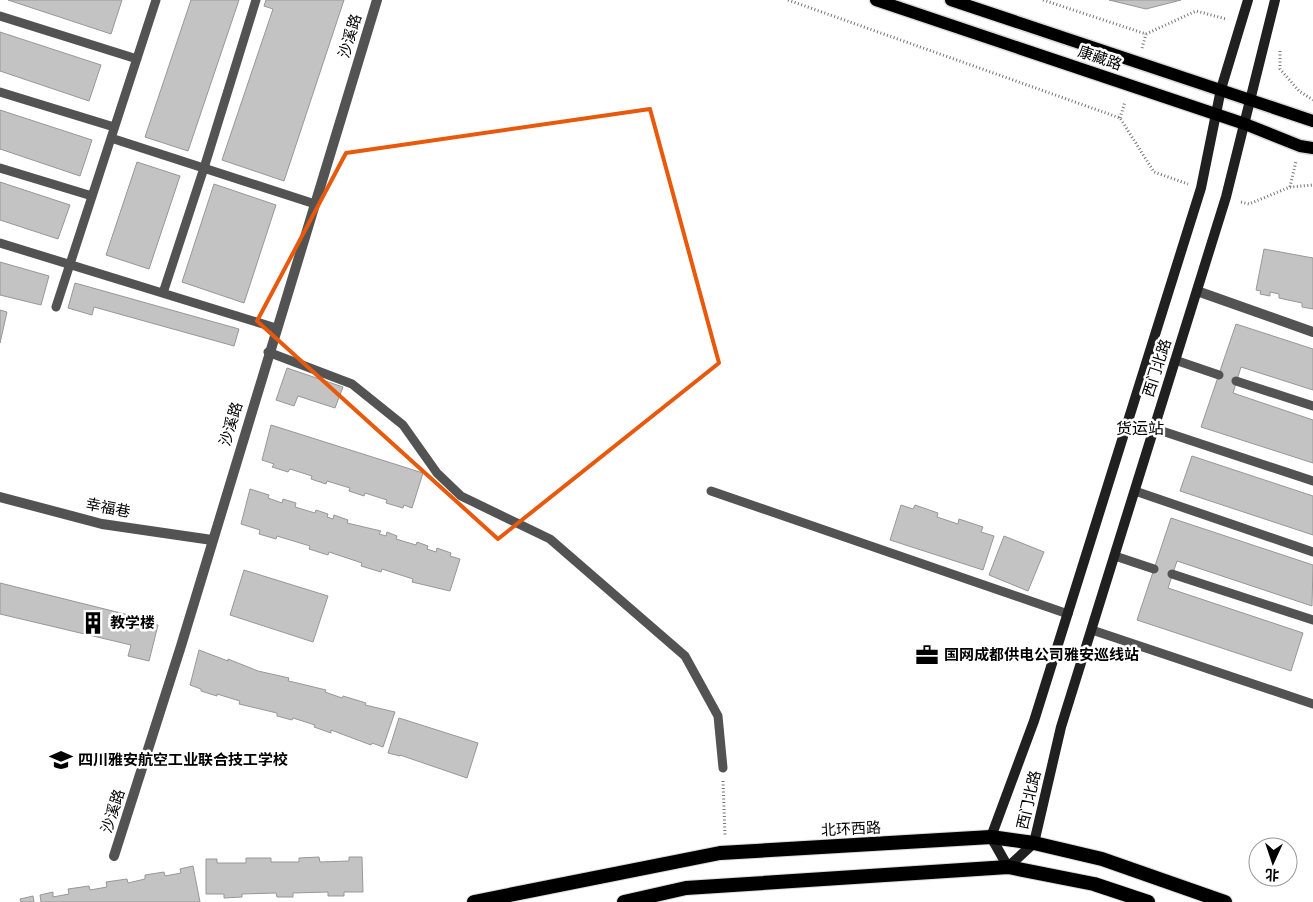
<svg xmlns="http://www.w3.org/2000/svg" width="1313" height="902" viewBox="0 0 1313 902" font-family="Barlow,'Noto Sans SC',sans-serif">
  <style>
    .building { fill: #c3c3c3; stroke: #979797 }
    .lines { fill: none; stroke-linecap: round; stroke-linejoin: round }
    .primary-casing { stroke: #dbdbdb; stroke-width: 15 }
    .trunk-casing { stroke: #dbdbdb; stroke-width: 16 }
    .path { stroke: #757575; stroke-width: 3; stroke-dasharray: 1 2.5; stroke-linecap: butt }
    .service { stroke: #535353; stroke-width: 9 }
    .minor { stroke: #535353; stroke-width: 10 }
    .tertiary { stroke: #535353; stroke-width: 10 }
    .secondary { stroke: #202020; stroke-width: 10 }
    .primary { stroke: #000; stroke-width: 12 }
    .trunk { stroke: #000; stroke-width: 14 }
    .marked { fill: none; stroke: #e8590c; stroke-width: 4; stroke-linejoin: round }
    .labels { text-anchor: middle; stroke-width: 5; stroke-linejoin: round; paint-order: stroke }
    .street-label { font-size: 15px; fill: #000; stroke: #fff }
    .poi-label { font-size: 15px; font-weight: bold; fill: #000; stroke: #fff; text-anchor: start }
    .neighbourhood-label { font-size: 16px; fill: #000; stroke: #fff }
  </style>
  <rect width="100%" height="100%" fill="#fff"/>
  <path class="building" d="M8 0H122L111 34Z
    M191 0H239L188 151 145 137Z
    M266 0H344L284 181 222 160 273 9 264 6Z
    M1109 0H1181L1146 9Z
    M0 32 101 65 89 101 0 71Z
    M0 110 92 140 80 176 0 149Z
    M137 162 180 176 149 269 106 255Z
    M0 182 70 205 58 239 0 220Z
    M214 184 276 205 244 303 182 282Z
    M1264 249 1313 258V309L1302 307V303L1279 298V294L1270 292V296L1260 294 1261 291 1256 290Z
    M0 262 49 276 41 305 0 295Z
    M75 283 239 329 234 346 94 307 92 315 68 308Z
    M0 310 7 312 0 343Z
    M1236 324 1313 349V390L1241 367 1233 393 1313 420V463L1201 427Z
    M287 368 343 387 335 408 298 396 294 406 276 400Z
    M271 425 423 473 412 508 404 505 403 508 386 503 387 500 365 493 364 496 349 491 350 488 327 481 326 484 311 479 312 476 290 469 288 472 272 467 274 464 262 460Z
    M1192 456 1313 496V535L1180 491Z
    M250 489 269 495 268 498 282 503 283 499 296 503 295 507 315 513 316 510 328 514 327 517 333 519 334 515 348 520 347 523 381 531 379 534 386 536 387 532 397 536 396 539 416 545 417 542 428 546 427 549 436 552 437 548 451 553 450 556 460 559 450 591 412 582 413 579 382 569 381 572 361 566 362 563 329 552 328 555 309 549 310 546 277 536 276 539 259 534 260 530 241 524Z
    M901 505 913 509 915 505 938 513 937 517 958 524 959 519 983 527 981 532 994 536 983 570 890 540Z
    M1171 518 1313 565 1312 606 1177 561 1168 588 1303 633 1291 671 1137 620Z
    M1004 536 1044 552 1028 591 989 575Z
    M244 570 328 596 313 642 230 615Z
    M0 583 137 617V620L158 625 149 661 128 656 131 645 0 614Z
    M199 650 228 661V659L258 671 289 678 288 681 293 682 326 690 325 692 342 698 343 696 366 703 365 705 395 712 383 747 372 743 371 745 331 730V733L314 727 315 725 293 718 292 720 277 716V713L239 704 240 701 217 694V696L201 691V689L190 685Z
    M399 718 478 743 467 778 400 755V756L388 753Z
    M319 857 320 862 349 861V857H362L363 892H344V896H328V892L293 893V897H277L276 893 242 894V897L224 898V894H206V859H217V863H246V858H271V862H299V858Z
    M193 866 200 902H41L40 895 53 892V897L69 894 68 889 89 886 90 890 107 887 106 882 127 879 128 883 145 879V875L164 872 165 876 181 873 180 869Z
    M33 896 34 902H21L20 899Z"/>
  <g class="lines">
    <defs>
      <path id="primary" d="M876 0 1245 124 1300 146 1313 148
        M951 0 1313 121"/>
      <path id="trunk" d="M474 902 720 853 991 837 1034 843 1102 859 1225 902
        M624 902 686 888 1008 867 1094 884 1148 902"/>
    </defs>
    <use href="#primary" class="primary-casing"/>
    <use href="#trunk" class="trunk-casing"/>
    <path class="path" d="M788 0 1120 118 1154 172 1188 184
      M1043 0 1146 34 1196 11 1226 19
      M1142 48 1146 34
      M1280 51V69L1299 91 1313 100
      M1120 118 1125 102
      M1290 187 1296 161
      M1241 202 1249 204 1290 187 1313 185
      M723 781 725 835"/>
    <path class="service" d="M0 16 137 59
      M0 92 114 127
      M111 138 315 204
      M0 168 92 196
      M0 243 276 328
      M163 293 204 168 256 0
      M56 307 156 0
      M268 352 352 384 403 425 437 473 461 496 550 539 685 656 718 716 723 768
      M1175 360 1219 375
      M1236 381 1313 406
      M1153 428 1313 481
      M711 491 1068 614
      M1135 491 1313 552
      M1115 556 1154 569
      M1172 574 1313 620
      M1092 630 1313 704"/>
    <path class="minor" d="M1197 291 1313 332
      M0 497 102 524 212 540"/>
    <path class="tertiary" d="M114 856 181 646 377 0"/>
    <path class="secondary" d="M1248 0 1221 89 1201 188 1034 721 991 837 1008 867 1034 843 1061 727 1226 197 1275 0"/>
    <use href="#primary" class="primary"/>
    <use href="#trunk" class="trunk"/>
  </g>
  <path class="marked" d="M650 109 719 363 498 539 257 321 346 153Z"/>
  <defs>
    <symbol id="building-bare" viewBox="-9 -9 18 18"><path d="M-4-6H4V6H1V3H-1V6H-4ZM-2.5-4.3h1.7v1.8h-1.7ZM.8-4.3h1.7v1.8H.8ZM-2.5-1h1.7V.8h-1.7ZM.8-1h1.7V.8H.8Z" fill="#000" stroke="#fff" stroke-width="2.5" paint-order="stroke"/></symbol>
    <symbol id="office-bare" viewBox="-9 -9 18 18"><path d="M-6-3h4V-5.5h4V-3h4V5H-6ZM-1-4.5V-3h2v-1.5ZM-6 0V1H6V0Z" fill="#000" stroke="#fff" stroke-width="2.5" paint-order="stroke"/></symbol>
    <symbol id="school-bare" viewBox="-9 -9 18 18"><path d="M0-5L7-2L0 1L-7-2ZM-4 1L0 2.5L4 1V4Q0 6-4 4Z" fill="#000" stroke="#fff" stroke-width="2.5" paint-order="stroke"/></symbol>
  </defs>
  <g fill-rule="evenodd">
    <use href="#building-bare" x="77" y="607" width="32" height="32"/>
    <use href="#office-bare" x="911" y="639" width="32" height="32"/>
    <use href="#school-bare" x="45" y="744" width="32" height="32"/>
  </g>
  <g class="labels">
    <g class="street-label">
      <text transform="translate(350 36) rotate(-73)" y="5">沙溪路</text>
      <text transform="translate(1100 58) rotate(19)" y="5">康藏路</text>
      <text transform="translate(1157 368) rotate(-72)" y="5">西门北路</text>
      <text transform="translate(231 424) rotate(-73)" y="5">沙溪路</text>
      <text transform="translate(108 508) rotate(11)" y="5">幸福巷</text>
      <text transform="translate(1029 800) rotate(-77)" y="5">西门北路</text>
      <text transform="translate(113 811) rotate(-72)" y="5">沙溪路</text>
      <text transform="translate(851 829) rotate(-3)" y="5">北环西路</text>
    </g>
    <g class="poi-label">
      <text x="110" y="628">教学楼</text>
      <text x="944" y="660">国网成都供电公司雅安巡线站</text>
      <text x="78" y="765">四川雅安航空工业联合技工学校</text>
    </g>
    <g class="neighbourhood-label">
      <text x="1140" y="434">货运站</text>
    </g>
  </g>
  <g transform="translate(1273 862) rotate(183)"><circle r="24" fill="#ffffff" stroke="#999999"/>
  <path d="M0-4L9 19L0 12L-9 19Z" fill="#000000"/>
  <text y="-8" font-size="14" font-weight="bold" text-anchor="middle" fill="#000000">北</text>
  </g>
</svg>
